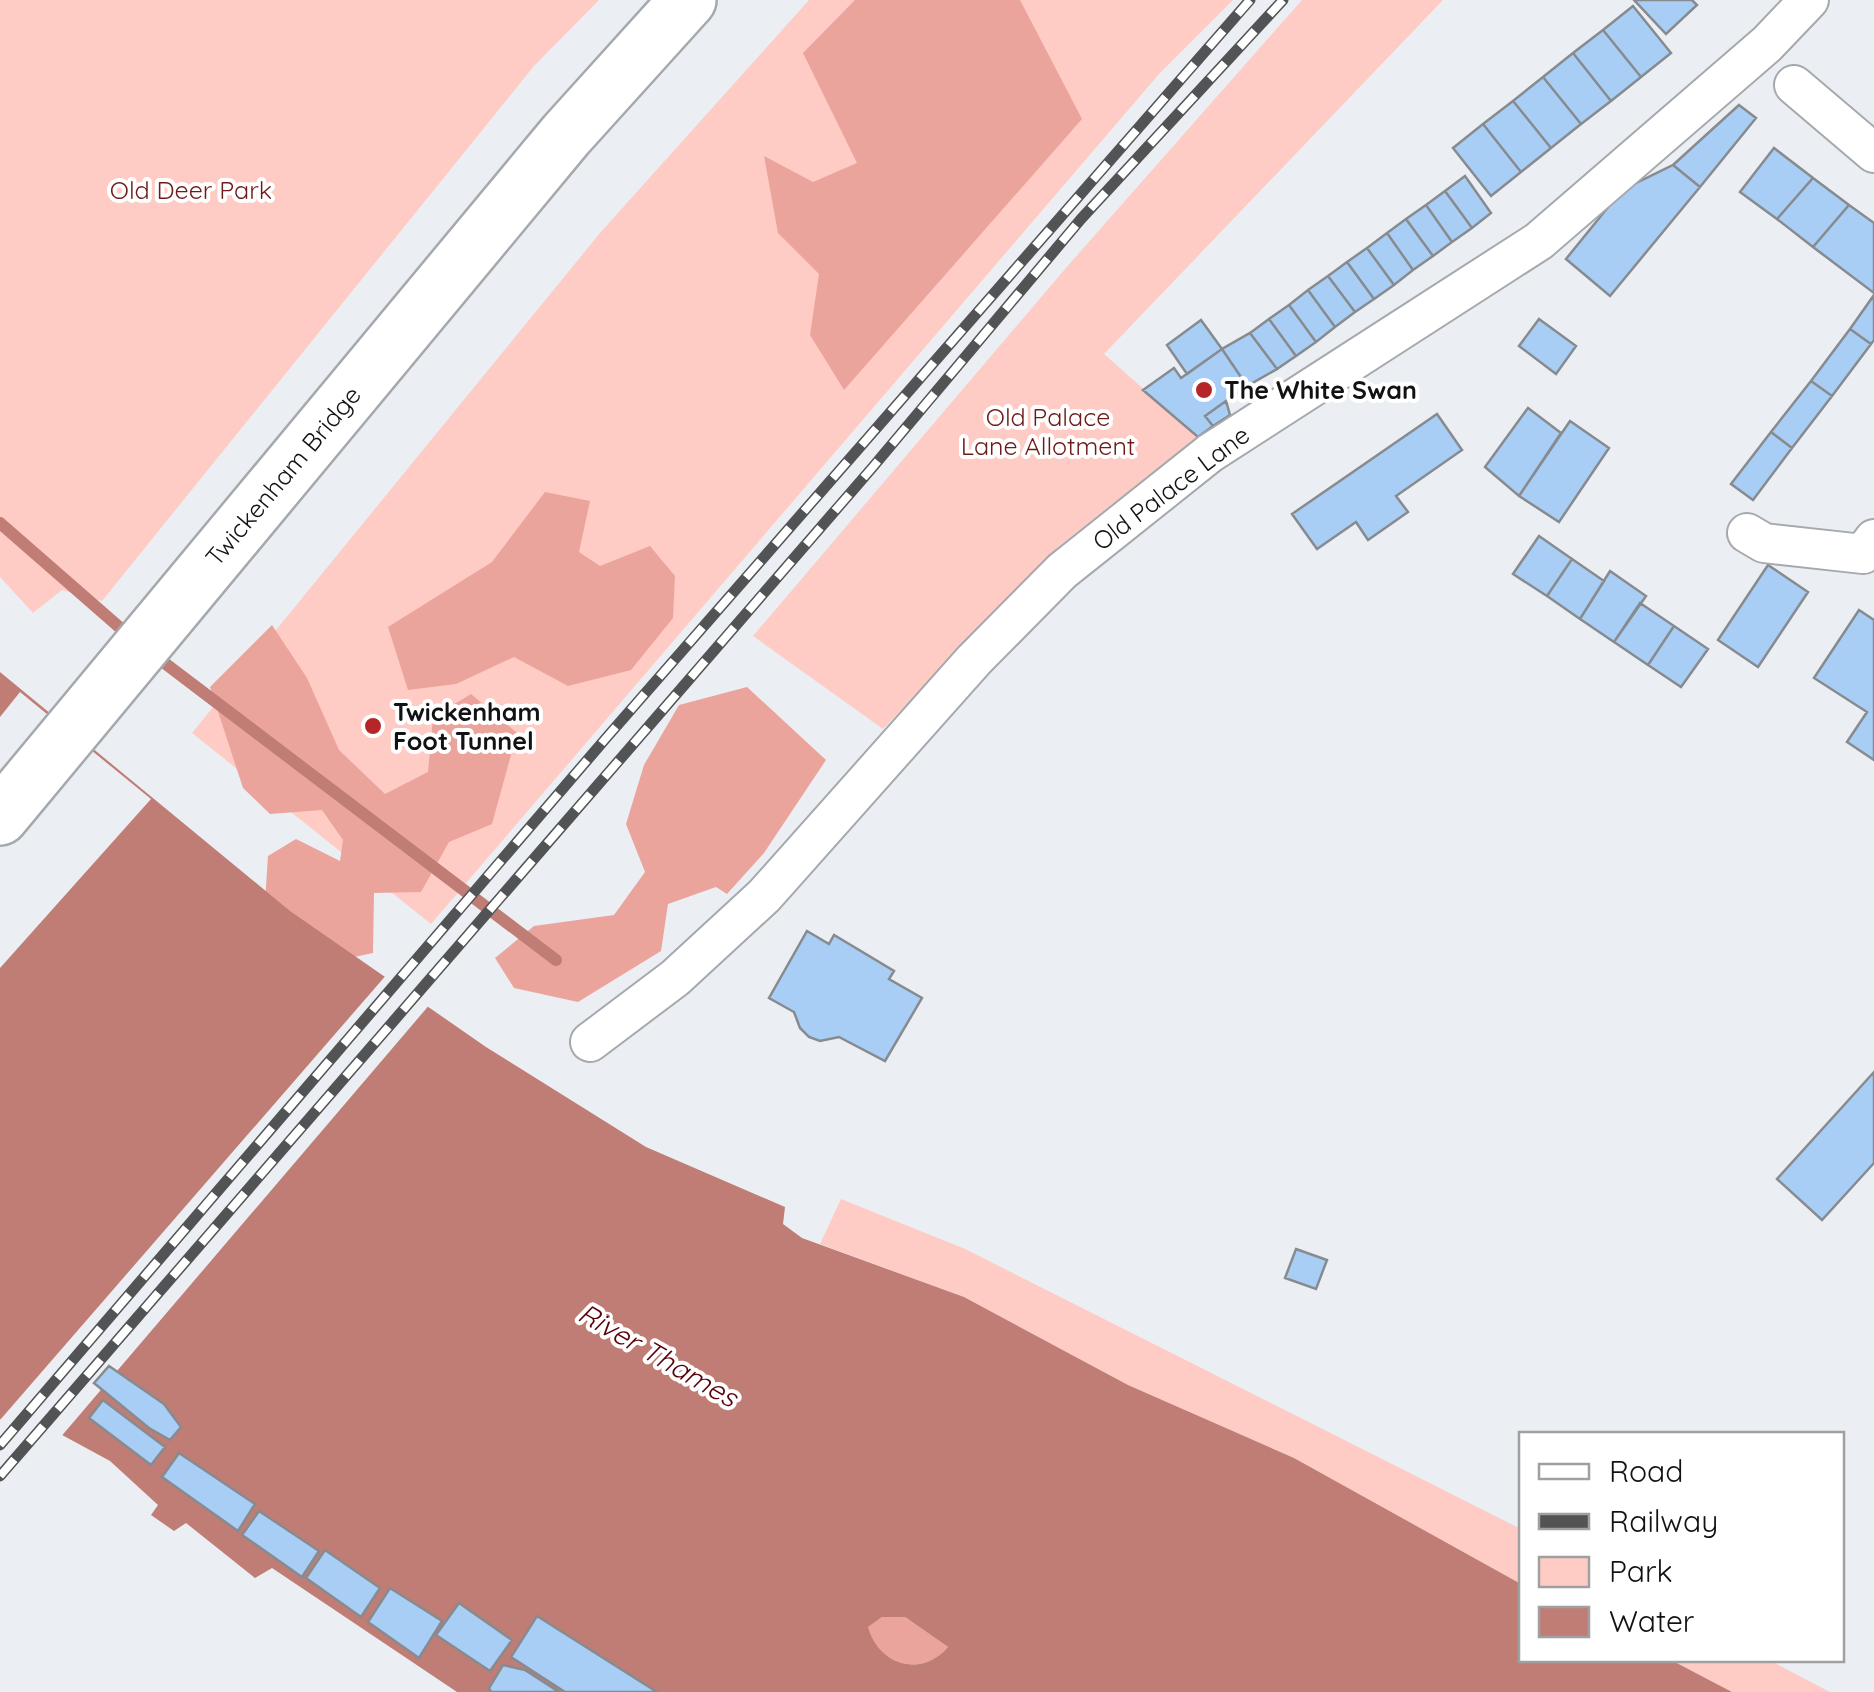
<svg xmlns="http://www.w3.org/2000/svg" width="1874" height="1692" viewBox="0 0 1874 1692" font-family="Quicksand,sans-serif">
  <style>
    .green { fill: #fecbc5 }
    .forest { fill: #eba49c }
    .water { fill: #c07d76; fill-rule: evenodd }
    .pier { fill: #ebeff3 }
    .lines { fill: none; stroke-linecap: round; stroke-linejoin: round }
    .stream { stroke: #c07d76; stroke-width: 12 }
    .building { fill: #a9cef6; stroke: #878b8f; stroke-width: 2.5 }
    .street-casing { stroke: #a5a9ad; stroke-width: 42 }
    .highway-casing { stroke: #a5a9ad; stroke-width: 60 }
    .street { stroke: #fff; stroke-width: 38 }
    .highway { stroke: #fff; stroke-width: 55 }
    .rail-casing { stroke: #515355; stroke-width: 11 }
    .rail { stroke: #fff; stroke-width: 8; stroke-dasharray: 22; stroke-linecap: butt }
    .poi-dot { fill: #b62628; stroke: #fff; stroke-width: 4 }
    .labels { text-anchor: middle; stroke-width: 8; stroke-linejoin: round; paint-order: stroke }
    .park-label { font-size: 25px; fill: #6d1b19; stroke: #fff }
    .poi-label { font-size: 25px; font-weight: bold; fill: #111213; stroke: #fff; text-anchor: start }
    .street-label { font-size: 25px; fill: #111213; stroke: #fff }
    .water-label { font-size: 28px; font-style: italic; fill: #590308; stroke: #fff }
  </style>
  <rect width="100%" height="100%" fill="#ebeff3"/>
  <path class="green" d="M0 0H599L534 66 102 601 62 590 33 613 0 577Z
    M809 0H1233L1159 74 431 924 192 733 600 233Z
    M1302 0H1443L1104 354 1198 437 1059 546 883 729 753 636 1065 269Z
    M841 1199 965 1249 1521 1529V1584L1294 1458 1128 1385 964 1297 820 1244Z
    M1671 1660H1769L1830 1692H1732Z"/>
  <path class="forest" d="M855 0H1020L1082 119 844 390 810 335 819 274 778 233 764 156 813 182 857 163 803 53Z
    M545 492 590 501 579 552 600 566 650 546 675 576 673 618 631 670 568 686 514 657 456 684 408 690 388 627 492 562Z
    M272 625 307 678 339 750 385 794 428 772 433 717 471 694 517 733 492 824 449 842 421 892 374 893 373 953 303 968 264 917 268 856 296 839 340 861 343 840 322 810 270 814 243 788 210 687Z
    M747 687 826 760 764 853 727 894 716 887 668 904 661 951 578 1002 514 988 495 958 534 926 614 915 645 872 626 824 644 765 679 705Z
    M882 1617H905L948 1647C922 1679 878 1664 867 1627Z"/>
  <path class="water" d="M0 672 290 911 486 1047 646 1147 785 1207 783 1224 802 1238 964 1297 1128 1385 1294 1458 1521 1584 1522 1660H1671L1732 1692H457L272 1568 255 1578 186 1523 174 1531 151 1515 158 1505 110 1461 29 1417 8 1427 0 1419ZM882 1617H905L948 1647C921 1679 878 1664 868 1627Z"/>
  <path class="pier" d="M20 692 151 799 0 968V717Z
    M388 973 431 1003 59 1439 29 1422 6 1431 0 1420Z"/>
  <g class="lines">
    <path class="stream" d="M0 523 134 640
      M154 655 556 960"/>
  </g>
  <path class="building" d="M1634 0H1692L1697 5 1666 34Z
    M1633 6 1671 53 1641 77 1603 30Z
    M1603 30 1641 77 1611 101 1573 53Z
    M1573 53 1611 101 1581 124 1543 77Z
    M1543 77 1581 124 1551 148 1513 101Z
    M1513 101 1551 148 1521 172 1483 124Z
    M1739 105 1756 118 1700 187 1673 165Z
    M1483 124 1521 172 1491 196 1453 148Z
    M1774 148 1813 178 1777 219 1740 192Z
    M1673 165 1700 187 1610 296 1566 259 1622 190Z
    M1465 176 1491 213 1472 228 1445 191Z
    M1813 178 1849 205 1813 247 1777 219Z
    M1445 191 1472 228 1452 242 1426 205Z
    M1426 205 1452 242 1433 256 1406 219Z
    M1849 205 1874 223V293L1813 247Z
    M1406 219 1433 256 1413 270 1387 233Z
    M1387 233 1413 270 1394 285 1367 248Z
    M1367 248 1394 285 1374 299 1347 262Z
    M1347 262 1374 299 1355 312 1328 276Z
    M1328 276 1355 312 1335 327 1308 290Z
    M1308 290 1335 327 1316 342 1289 305Z
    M1874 295V340L1871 344 1850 329Z
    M1289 305 1316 342 1296 356 1269 319Z
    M1269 319 1296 356 1277 369 1250 333Z
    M1539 319 1576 346 1556 374 1519 346Z
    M1201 320 1222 349 1187 374 1167 345Z
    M1850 329 1871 344 1832 396 1811 381Z
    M1250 333 1277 369 1247 386 1222 349Z
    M1222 349 1247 386 1205 416 1213 426 1198 437 1143 390 1174 368 1181 378Z
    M1811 381 1832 396 1792 448 1771 432Z
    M1226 401 1230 415 1213 426 1205 416Z
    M1528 408 1561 433 1519 496 1485 467Z
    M1437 414 1462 450 1396 496 1408 512 1368 540 1356 522 1317 549 1292 514Z
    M1570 421 1609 448 1559 522 1519 496Z
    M1771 432 1792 448 1753 500 1731 484Z
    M1539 536 1572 559 1547 596 1513 574Z
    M1572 559 1604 581 1580 619 1547 596Z
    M1768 565 1808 592 1758 667 1718 640Z
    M1610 571 1646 596 1614 642 1580 619Z
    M1640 603 1674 626 1648 665 1614 642Z
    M1859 610 1874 620V760L1847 742 1867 712 1814 678Z
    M1674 626 1708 649 1681 687 1648 665Z
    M807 931 829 944 834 935 894 971 889 979 922 998 885 1061 839 1037 820 1041 809 1037 800 1028 794 1012 769 998Z
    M1874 1072V1163L1822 1220 1777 1179Z
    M1296 1249 1327 1260 1316 1289 1285 1278Z
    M109 1366 164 1404 181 1427 170 1440 149 1428 94 1383Z
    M103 1400 165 1447 151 1465 89 1418Z
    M179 1453 255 1504 238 1531 162 1477Z
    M259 1511 319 1551 302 1577 242 1535Z
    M325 1550 380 1588 361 1617 306 1578Z
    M390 1588 442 1621 419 1658 368 1622Z
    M459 1603 512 1640 490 1671 436 1635Z
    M537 1616 657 1692H565L511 1657Z
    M503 1665 525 1670 559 1692H491L489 1688Z"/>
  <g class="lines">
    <defs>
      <path id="street" d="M1794 85 1874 153
        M1747 533 1764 543 1863 554 1874 539
        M590 1042 675 978 764 896 974 660 1062 571 1210 453 1539 241 1767 44 1809 0"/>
      <path id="highway" d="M0 817 566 135 688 0"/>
    </defs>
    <use href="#street" class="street-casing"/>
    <use href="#highway" class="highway-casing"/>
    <use href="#street" class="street"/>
    <use href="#highway" class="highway"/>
    <defs>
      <path id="rail" d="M0 1445 607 737 1250 0
        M0 1476 872 468 1081 219 1283 0"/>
    </defs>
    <use href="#rail" class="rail-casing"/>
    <use href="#rail" class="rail"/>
  </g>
  <g class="poi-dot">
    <circle cx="1204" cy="390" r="10"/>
    <circle cx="373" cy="726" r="10"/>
  </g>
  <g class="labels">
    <g class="park-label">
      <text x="191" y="199">Old Deer Park</text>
      <text x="1048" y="426">Old Palace<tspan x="1048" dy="29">Lane Allotment</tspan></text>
    </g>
    <g class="poi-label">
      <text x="1224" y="399">The White Swan</text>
      <text x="393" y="721">Twickenham<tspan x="393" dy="29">Foot Tunnel</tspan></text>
    </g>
    <g class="street-label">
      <text transform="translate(283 476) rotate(-50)" y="9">Twickenham Bridge</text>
      <text transform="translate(1171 488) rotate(-37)" y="9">Old Palace Lane</text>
    </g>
    <g class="water-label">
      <text transform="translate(658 1355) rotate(30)" y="10">River Thames</text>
    </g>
  </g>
  <rect x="1519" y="1432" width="325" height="230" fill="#ffffff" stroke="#a0a0a1" stroke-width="2.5"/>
  <rect x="1539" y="1464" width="50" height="15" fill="#ffffff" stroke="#a0a0a1" stroke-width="2.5"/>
  <text x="1609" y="1482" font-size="30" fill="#111213">Road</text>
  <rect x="1539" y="1514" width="50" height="15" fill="#515355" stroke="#a0a0a1" stroke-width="2.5"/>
  <text x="1609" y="1532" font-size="30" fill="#111213">Railway</text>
  <rect x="1539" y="1557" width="50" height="30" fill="#fecbc5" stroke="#a0a0a1" stroke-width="2.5"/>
  <text x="1609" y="1582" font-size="30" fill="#111213">Park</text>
  <rect x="1539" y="1607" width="50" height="30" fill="#c07d76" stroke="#a0a0a1" stroke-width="2.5"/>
  <text x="1609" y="1632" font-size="30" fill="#111213">Water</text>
</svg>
